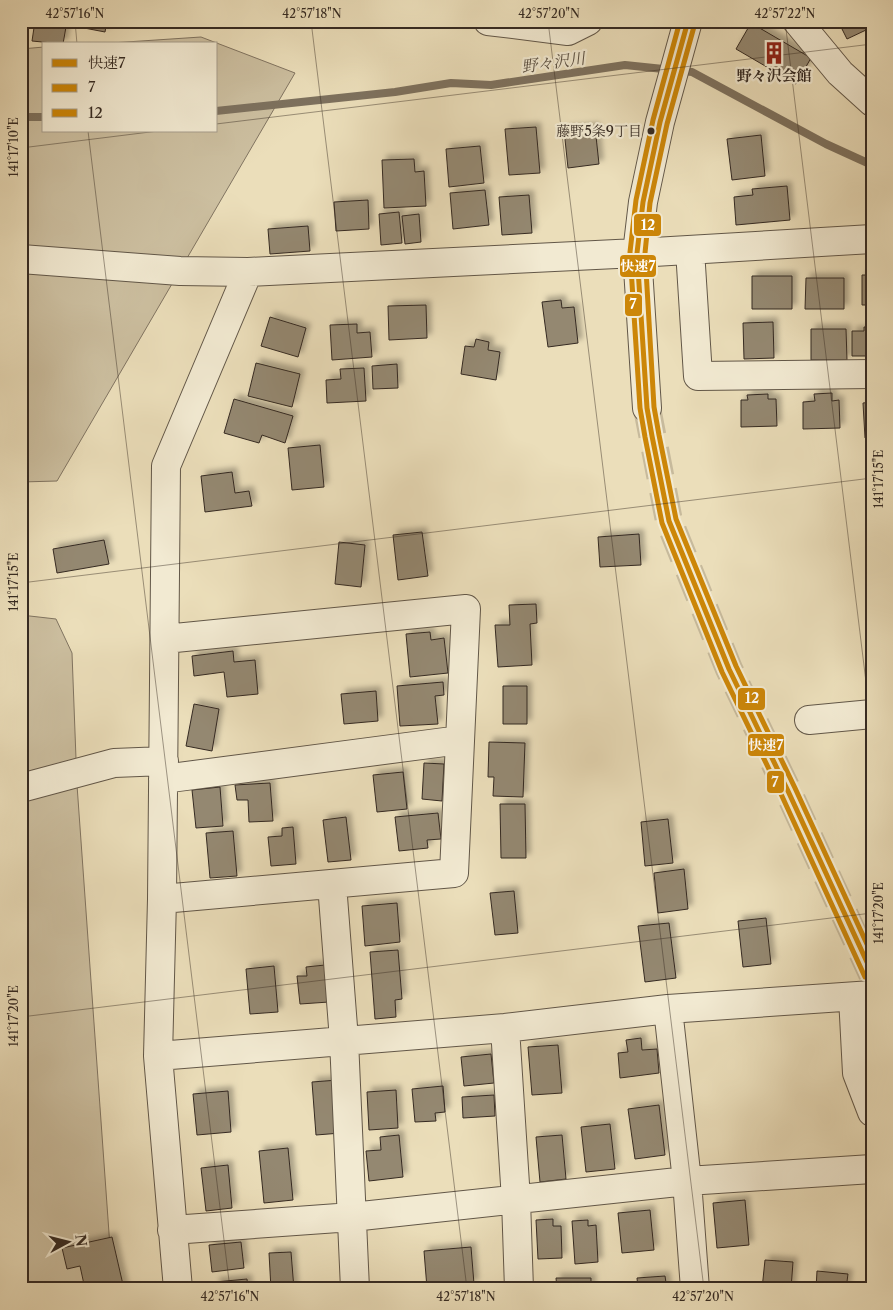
<svg xmlns="http://www.w3.org/2000/svg" width="893" height="1310" viewBox="0 0 893 1310" font-family="'Libre Caslon Text','Noto Serif JP',serif">
  <style>
    .green { fill: #ccbfa0; stroke: #807461 }
    .lines { fill: none; stroke-linecap: round; stroke-linejoin: round }
    .stream { stroke: #7d715e; stroke-width: 8 }
    .building { fill: #948871; stroke: #352a22; filter: url(#shadow) }
    .minor-tunnel { stroke: #c7ba9c; stroke-width: 28; stroke-dasharray: 28 14; stroke-linecap: butt }
    .minor-casing { stroke: #625748; stroke-width: 30 }
    .minor { stroke: #f2ead2; stroke-width: 28 }
    .bus-1-casing { stroke: #f2ead2; stroke-width: 9 }
    .bus-2-casing { stroke: #f2ead2; stroke-width: 9 }
    .bus-3-casing { stroke: #f2ead2; stroke-width: 9 }
    .bus-1 { stroke: #cc8608; stroke-width: 5 }
    .bus-2 { stroke: #cc8608; stroke-width: 5 }
    .bus-3 { stroke: #cc8608; stroke-width: 5 }
    .ticks { fill: none; stroke: #352a22; stroke-width: 1; stroke-opacity: 0.45 }
    .bus-dot { fill: #352a22; stroke: #f2ead2; stroke-width: 2 }
    .labels { text-anchor: middle; stroke-width: 4.5; stroke-linejoin: round; paint-order: stroke }
    .bus-label { font-size: 14px; fill: #352a22; stroke: #f2ead2; text-anchor: end }
    .poi-label { font-size: 15px; font-weight: bold; fill: #352a22; stroke: #f2ead2 }
    .water-label { font-size: 16px; font-style: italic; fill: #594e40; stroke: #f2ead2 }
    .line-badge { stroke: #f2ead2; stroke-width: 2 }
    .badge-label { font-size: 14px; text-anchor: middle; font-weight: bold; fill: #fff }
    .neatline { fill: none; stroke: #352a22; stroke-width: 2 }
    .ticks-label { font-size: 12px; text-anchor: middle; fill: #352a22 }
  </style>
  <defs>
    <filter id="shadow"><feDropShadow dx="4.5" dy="-4.5" stdDeviation="2.5" flood-color="#0004"/></filter>
  </defs>
  <rect width="100%" height="100%" fill="#ebdeba"/>
  <filter id="stains"><feTurbulence type="fractalNoise" baseFrequency=".004" numOctaves="4"/><feColorMatrix values="0 0 0 0 .2 0 0 0 0 .09 0 0 0 0 .02 0 0 0 .5 -.17"/></filter>
  <radialGradient id="worn" r=".72"><stop offset=".6" stop-color="#630" stop-opacity="0"/><stop offset="1" stop-color="#630" stop-opacity=".3"/></radialGradient>
  <path class="green" d="M201 37 295 73 57 481 21 482V49L44 47V131H216V44H96Z
    M21 615 56 619 72 653 77 785 111 1261 108 1289H21Z"/>
  <g class="lines">
    <path class="stream" d="M216 111 395 92 451 83 491 85 625 65 692 72 826 144 872 165
      M21 117H44"/>
  </g>
  <path class="building" d="M35 21H67L63 44 32 41Z
    M80 21H107L105 32 79 27Z
    M838 21H862L866 30 847 39Z
    M751 23 811 58 796 84 736 49Z
    M536 127 540 173 509 175 505 129Z
    M595 127 599 164 568 168 564 130Z
    M761 135 765 176 732 180 727 139Z
    M480 146 484 183 449 187 446 149Z
    M414 159 415 172 424 171 426 206 384 208 382 160Z
    M787 186 790 220 736 225 734 197 753 195 752 189Z
    M485 190 489 225 453 229 450 193Z
    M529 195 532 233 502 235 499 197Z
    M368 200 369 229 336 231 334 202Z
    M399 212 402 243 381 245 379 214Z
    M419 214 421 242 405 244 402 216Z
    M308 226 310 251 270 254 268 229Z
    M862 275H872V305H862Z
    M752 276H792V309H752Z
    M806 278H844V309H805Z
    M561 300 562 308 574 307 578 343 548 347 542 302Z
    M426 305 427 338 389 340 388 306Z
    M270 317 306 328 298 357 261 346Z
    M773 322 774 358 744 359 743 323Z
    M357 324V333L370 332 372 357 332 360 330 325Z
    M864 327H872V356H852V331H864Z
    M811 329H846L847 360H811Z
    M476 339 489 342 488 350 500 352 496 380 461 374 465 346 474 347Z
    M256 363 300 374 292 407 248 396Z
    M397 364 398 388 373 389 372 366Z
    M364 368 366 401 327 403 326 380 341 379 340 369Z
    M832 393V401L839 400 840 428 803 429V402L815 401 814 394Z
    M768 394V399H776L777 426 741 427V400H748L747 395Z
    M234 399 293 416 285 443 262 435 259 443 224 433Z
    M872 402V437L865 438 863 403Z
    M320 445 324 487 292 490 288 448Z
    M232 472 235 493 249 491 252 506 205 512 201 476Z
    M422 532 428 576 398 580 393 535Z
    M639 534 641 565 600 567 598 537Z
    M104 540 109 564 57 573 53 549Z
    M339 542 365 545 361 587 335 584Z
    M536 604 537 623 530 624 532 665 498 667 495 625H510L509 605Z
    M430 632 431 640 444 638 448 673 410 677 406 634Z
    M233 651 234 662 255 660 258 694 227 697 224 672 194 676 192 656Z
    M443 682 444 695 435 696 438 724 400 726 397 686Z
    M503 686H527V724H503Z
    M376 691 378 721 344 724 341 694Z
    M194 704 219 709 212 751 186 746Z
    M489 742 525 743 523 797 493 796 494 777H488Z
    M424 763 444 764 442 801 422 799Z
    M403 772 407 809 377 812 373 775Z
    M270 783 273 821 249 822 248 800H237L235 785Z
    M220 787 223 826 196 828 192 790Z
    M500 804H525L526 858H501Z
    M438 813 441 839 427 840 428 848 399 851 395 817Z
    M346 817 351 860 328 862 323 820Z
    M668 819 673 863 645 866 641 822Z
    M293 827 296 864 271 866 268 837 282 836V828Z
    M233 831 237 876 210 878 206 833Z
    M684 869 688 909 658 913 654 873Z
    M514 891 518 933 495 935 490 893Z
    M397 903 400 942 365 946 362 906Z
    M766 918 771 964 743 967 738 921Z
    M669 923 676 978 645 982 638 926Z
    M398 950 402 999 395 1000 396 1017 375 1019 370 952Z
    M325 965 329 1002 300 1004 297 976H307L306 967Z
    M274 966 278 1012 250 1014 246 969Z
    M641 1038 642 1050 657 1049 659 1073 620 1078 618 1053 628 1052 626 1040Z
    M558 1045 562 1093 532 1095 528 1047Z
    M491 1054 494 1083 464 1086 461 1057Z
    M338 1080 341 1133 316 1135 312 1082Z
    M443 1086 445 1112 435 1113 436 1121 415 1122 412 1089Z
    M396 1090 398 1128 369 1130 367 1092Z
    M228 1091 231 1132 197 1135 193 1094Z
    M494 1095 495 1116 463 1118 462 1097Z
    M659 1105 665 1155 635 1159 628 1109Z
    M610 1124 615 1169 586 1172 581 1127Z
    M399 1135 403 1177 369 1181 366 1151 381 1150 380 1137Z
    M562 1135 566 1179 540 1182 536 1137Z
    M288 1148 293 1200 264 1203 259 1151Z
    M228 1165 232 1208 206 1211 201 1168Z
    M745 1200 749 1245 717 1248 713 1203Z
    M650 1210 654 1250 622 1253 618 1213Z
    M553 1219V1226H561L562 1258 538 1259 536 1220Z
    M588 1220V1226L596 1225 598 1262 575 1264 572 1221Z
    M112 1237 124 1289H85L80 1266 67 1269 62 1248Z
    M241 1242 244 1268 212 1272 209 1245Z
    M471 1247 474 1284 427 1288 424 1251Z
    M291 1252 294 1289H271L269 1253Z
    M765 1260 793 1262 791 1289H762Z
    M817 1271 848 1274 846 1289H816Z
    M665 1276 667 1289H638L637 1278Z
    M556 1278H591V1289H557Z
    M247 1279 248 1289H216L215 1282Z"/>
  <g class="lines">
    <path class="minor-tunnel" d="M647 408 669 521 729 669 788 791 872 974"/>
    <defs>
      <path id="minor" d="M488 21 568 31 588 21
        M797 21 840 73 872 102
        M690 250 698 376 872 374
        M21 259 180 271 248 272 637 253 872 239
        M647 408 637 253 643 202 660 122 688 21
        M809 720 872 714
        M163 779 460 740
        M21 788 114 763 164 761
        M332 884 344 1040 355 1289
        M162 899 454 873 466 609 165 639
        M853 997 857 1073 872 1112
        M668 1009 687 1181 695 1289
        M505 1028 516 1200 519 1289
        M158 1056 505 1028 668 1009 872 995
        M172 1230 352 1217 687 1181 872 1169
        M178 1289 158 1056 162 899 166 466 248 272"/>
    </defs>
    <use href="#minor" class="minor-casing"/>
    <use href="#minor" class="minor"/>
    <defs>
      <path id="bus-1" d="M688 21 660 122 643 202 637 253 647 408 652 436 669 521 729 669 788 791 872 973"/>
      <path id="bus-2" d="M680 21 653 120 636 200 630 252 640 408 645 437 662 523 722 672 781 794 865 977"/>
      <path id="bus-3" d="M695 23 667 124 650 203 645 253 654 407 659 435 676 519 736 666 795 788 872 955"/>
    </defs>
    <use href="#bus-1" class="bus-1-casing"/>
    <use href="#bus-2" class="bus-2-casing"/>
    <use href="#bus-3" class="bus-3-casing"/>
    <use href="#bus-1" class="bus-1"/>
    <use href="#bus-2" class="bus-2"/>
    <use href="#bus-3" class="bus-3"/>
  </g>
  <path class="ticks" d="M75 21 77 44M311 21 467 1289M548 21 704 1289M785 21 872 731M216 124 872 44M88 131 230 1289M21 148 158 131M21 583 872 478M21 1017 872 913"/>
  <defs>
    <symbol id="building-bare" viewBox="-9 -9 18 18"><path d="M-4-6H4V6H1V3H-1V6H-4ZM-2.5-4.3h1.7v1.8h-1.7ZM.8-4.3h1.7v1.8H.8ZM-2.5-1h1.7V.8h-1.7ZM.8-1h1.7V.8H.8Z" fill="#8f2418" stroke="#f2ead2" stroke-width="2.5" paint-order="stroke"/></symbol>
  </defs>
  <g fill-rule="evenodd">
    <use href="#building-bare" x="758" y="37" width="32" height="32"/>
  </g>
  <circle class="bus-dot" cx="651" cy="131" r="4.5"/>
  <g class="labels">
    <g class="bus-label">
      <text x="642" y="136">藤野5条9丁目</text>
    </g>
    <g class="poi-label">
      <text x="774" y="81">野々沢会館</text>
    </g>
    <g class="water-label">
      <text transform="translate(553 62) rotate(-8)" y="6">野々沢川</text>
    </g>
  </g>
  <g class="line-badge">
    <rect x="633" y="213" width="29" height="24" rx="5" fill="#cc8608"/>
    <rect x="619" y="254" width="38" height="24" rx="5" fill="#cc8608"/>
    <rect x="624" y="293" width="19" height="24" rx="5" fill="#cc8608"/>
    <rect x="737" y="687" width="29" height="24" rx="5" fill="#cc8608"/>
    <rect x="747" y="733" width="38" height="24" rx="5" fill="#cc8608"/>
    <rect x="766" y="770" width="19" height="24" rx="5" fill="#cc8608"/>
  </g>
  <g class="badge-label">
    <text x="648" y="230">12</text>
    <text x="638" y="271">快速7</text>
    <text x="633" y="309">7</text>
    <text x="752" y="703">12</text>
    <text x="766" y="750">快速7</text>
    <text x="775" y="787">7</text>
  </g>
  <rect width="893" height="1310" fill="none" stroke="#ebdeba" stroke-width="55"/>
  <rect x="42" y="42" width="175" height="90" fill="#f2ead2" stroke="#a69d8c"/>
  <rect x="52" y="59" width="25" height="8" fill="#cc8608" stroke="#a69d8c"/>
  <text x="88" y="68" font-size="15" fill="#352a22">快速7</text>
  <rect x="52" y="84" width="25" height="8" fill="#cc8608" stroke="#a69d8c"/>
  <text x="88" y="92" font-size="15" fill="#352a22">7</text>
  <rect x="52" y="109" width="25" height="8" fill="#cc8608" stroke="#a69d8c"/>
  <text x="88" y="118" font-size="15" fill="#352a22">12</text>
  <g transform="translate(68 1242) rotate(83)" stroke="#f2ead2" stroke-width="4" paint-order="stroke">
  <path d="M0-4L9 19L0 12L-9 19Z" fill="#352a22"/>
  <text y="-8" font-size="14" font-weight="bold" text-anchor="middle" fill="#352a22">N</text>
  </g>
  <rect x="28" y="28" width="838" height="1254" class="neatline"/>
  <g class="ticks-label">
    <text x="75" y="18">42°57'16"N</text>
    <text x="312" y="18">42°57'18"N</text>
    <text x="549" y="18">42°57'20"N</text>
    <text x="785" y="18">42°57'22"N</text>
    <text transform="translate(14 147) rotate(-90)" y="4">141°17'10"E</text>
    <text transform="translate(879 479) rotate(-90)" y="4">141°17'15"E</text>
    <text transform="translate(14 582) rotate(-90)" y="4">141°17'15"E</text>
    <text transform="translate(879 913) rotate(-90)" y="4">141°17'20"E</text>
    <text transform="translate(14 1016) rotate(-90)" y="4">141°17'20"E</text>
    <text x="230" y="1301">42°57'16"N</text>
    <text x="466" y="1301">42°57'18"N</text>
    <text x="703" y="1301">42°57'20"N</text>
  </g>
  <rect width="100%" height="100%" filter="url(#stains)"/>
  <rect width="100%" height="100%" fill="url(#worn)"/>
</svg>
